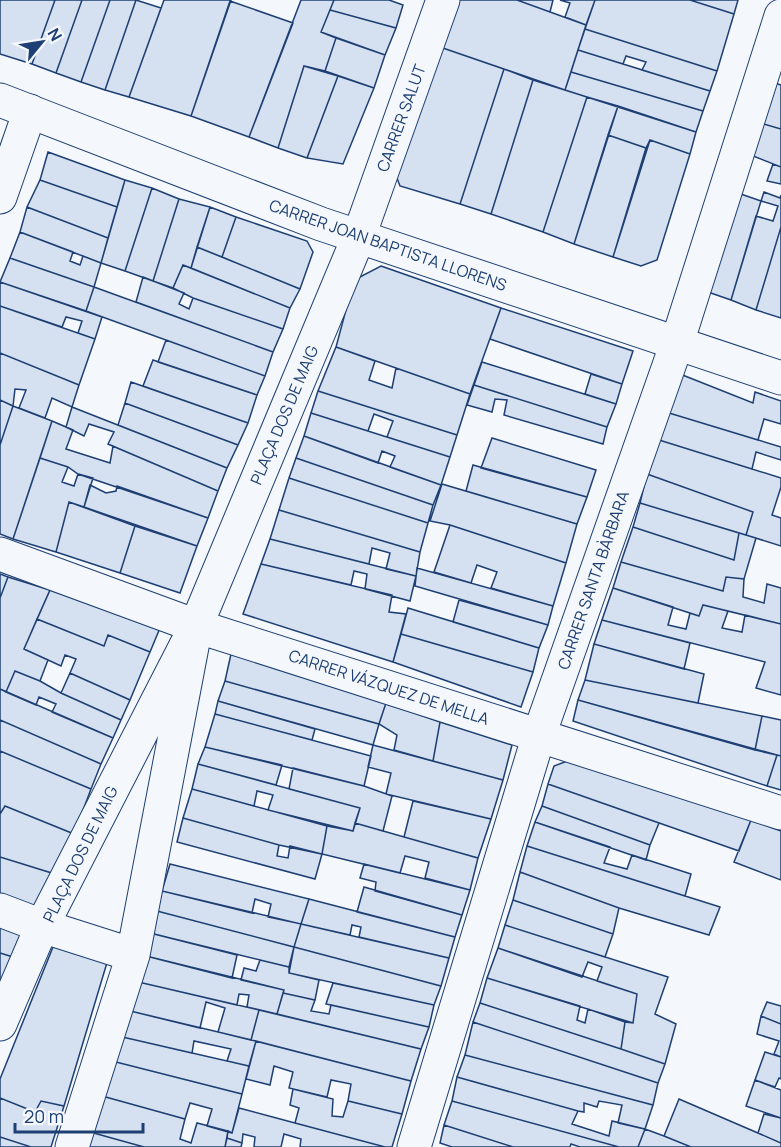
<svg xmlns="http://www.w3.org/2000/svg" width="781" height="1147" viewBox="0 0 781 1147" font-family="Manrope,sans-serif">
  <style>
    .building { fill: #d5e0f0; stroke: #1d3f73; stroke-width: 1.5 }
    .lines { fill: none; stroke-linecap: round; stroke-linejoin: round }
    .street-casing { stroke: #1d3f73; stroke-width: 35 }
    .secondary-casing { stroke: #1d3f73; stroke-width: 35 }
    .street { stroke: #f4f7fb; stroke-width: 33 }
    .secondary { stroke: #f4f7fb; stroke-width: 33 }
    .labels { text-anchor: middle; stroke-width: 4.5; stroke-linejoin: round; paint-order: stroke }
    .street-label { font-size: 16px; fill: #1d3f73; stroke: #f4f7fb }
  </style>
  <rect width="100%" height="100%" fill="#f4f7fb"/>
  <path class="building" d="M0 0H55L32 64 0 54Z
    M55 0H82L56 73 32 64Z
    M82 0H110L81 82 56 73Z
    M110 0H136L105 90 81 82Z
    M136 0 161 8 129 97 105 90Z
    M164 0H231L191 116 129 97Z
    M301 0H334L321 32 336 38 325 71 304 66 278 148 249 137Z
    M334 0H389L403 5 396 28 330 10Z
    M453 0H517L586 25 565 90 437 46Z
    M517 0H553L550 12Z
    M560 0H595L586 25 565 17 570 3Z
    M595 0H690L734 14 717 71 585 29Z
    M690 0H738L734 14Z
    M230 1 293 23 249 137 191 116Z
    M330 10 396 28 385 55 321 32Z
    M585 29 717 71 710 91 642 70 646 62 626 56 623 64 578 50Z
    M336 38 385 55 374 88 325 71Z
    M437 46 504 69 460 204 400 186 395 173Z
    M578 50 710 91 703 111 571 72Z
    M304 66 338 76 307 158 278 148Z
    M504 69 533 80 491 214 460 204Z
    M571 72 703 111 696 132 565 90Z
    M338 76 374 88 343 164 307 158Z
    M533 80 587 97 543 232 491 214Z
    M772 82 781 85V129L757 122Z
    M587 97 618 106 574 244 543 232Z
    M618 106 696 132 690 154 650 140 646 148 608 135Z
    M757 122 781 129V167L748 154Z
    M608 135 646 148 613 257 574 244Z
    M650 140 690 154 657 260 641 266 613 257Z
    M48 152 125 180 117 207 40 180Z
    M773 164 781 167V184L767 181Z
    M40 180 117 207 108 238 27 207Z
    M125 180 152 188 125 271 101 263Z
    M152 188 179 199 153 281 125 271Z
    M735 192 761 201 731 300 705 291Z
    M764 192 780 198 781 195V227L756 310 731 300 756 216 773 221 778 206 761 201Z
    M179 199 210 207 191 268 183 265 173 288 153 281Z
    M27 207 108 238 101 263 20 232Z
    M210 207 236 217 222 257 197 247Z
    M236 217 307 241 313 252 300 289 222 257Z
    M781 227V318L756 310Z
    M20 232 73 252 70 261 80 265 83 256 101 263 94 287 10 258Z
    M197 247 300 289 290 308 191 268Z
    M10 258 94 287 86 311 0 282Z
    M183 265 290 308 283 329 193 298 173 288Z
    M381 266 501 308 470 394 336 347 354 280Z
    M143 277 184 293 179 304 189 309 193 298 283 329 273 352 136 302Z
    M0 282 102 317 95 339 78 333 82 321 66 317 62 327 0 306Z
    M94 287 273 352 265 376 86 311Z
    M0 306 95 339 79 385 0 353Z
    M501 308 633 351 622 384 490 339Z
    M166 340 265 376 257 395 158 362Z
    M336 347 375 361 369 380 392 388 396 368 470 394 457 435 318 391Z
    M0 353 79 385 72 407 52 398 45 418 19 408 26 390 15 389 13 406 0 400Z
    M153 360 257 395 248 423 143 386Z
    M482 362 616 404 607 427 474 385Z
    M591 374 622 384 616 404 585 394Z
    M680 374 753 403 755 392 781 401V424L764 419 758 440 669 413Z
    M131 382 248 423 238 445 125 403Z
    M474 385 607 427 603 444 504 415 507 400 495 399 492 412 467 405Z
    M318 391 457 435 450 457 387 437 393 421 374 414 368 431 311 413Z
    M0 400 13 406 0 445Z
    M125 403 238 445 227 468 118 425Z
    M13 406 52 421 13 539 0 534V445Z
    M72 407 227 468 218 491 108 444 114 432 89 424 84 436 66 427Z
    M311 413 450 457 441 485 390 467 395 456 382 451 378 463 304 436Z
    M669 413 781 447V460L756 452 752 469 659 440Z
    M52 421 73 430 66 449 110 463 113 446 218 491 208 518 78 474 68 467 40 458Z
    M304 436 441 485 433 505 296 458Z
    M492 438 596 470 587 497 481 468Z
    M659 440 781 478V487L772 515 781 518V546L746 535 753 512 647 474Z
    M40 458 68 467 62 482 74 486 78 474 93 478 84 507 69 502 56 552 13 539Z
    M296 458 433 505 428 523 289 478Z
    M473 465 587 497 577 524 466 491Z
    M647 474 753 512 746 535 640 503Z
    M289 478 428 523 420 552 279 510Z
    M442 484 577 524 566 563 450 525 430 521Z
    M90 485 106 493 116 491 117 486 208 518 197 546 84 507Z
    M69 502 135 526 120 573 56 552Z
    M640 503 739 533 734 560 633 527Z
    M279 510 420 552 416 576 386 569 390 553 372 548 369 564 270 539Z
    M450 525 566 563 553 606 491 588 497 572 477 565 471 583 434 572Z
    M135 526 197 546 180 593 120 573Z
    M633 527 734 560 739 533 756 538 744 579 726 577 723 591 621 562Z
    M270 539 416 576 410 601 365 589 367 574 354 571 351 585 261 564Z
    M621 562 723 591 726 577 744 579 743 597 764 603 767 584 781 588V624L703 605 699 616 613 588Z
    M261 564 392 595 389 612 406 614 393 662 243 614Z
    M417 568 553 606 548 625 415 586Z
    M0 574 8 577 0 598Z
    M8 577 50 590 24 649 48 660 40 681 15 671 6 692 0 689V598Z
    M613 588 673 607 668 625 686 629 690 613 699 616 703 605 728 611 722 628 742 632 745 615 781 624V695L756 688 765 662 602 620Z
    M50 590 160 628 150 652 108 635 104 646 37 619Z
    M459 600 548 625 539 648 453 622Z
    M408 608 539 648 533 672 401 634Z
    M37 619 104 646 108 635 150 652 130 700 70 673 76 659 65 655 61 666 24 649Z
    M602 620 690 643 684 669 594 644Z
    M401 634 533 672 521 707 393 662Z
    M594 644 704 674 698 703 585 680Z
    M231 654 386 703 379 724 225 681Z
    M15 671 40 681 61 693 121 720 113 738 52 712 56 704 39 697 36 705 6 692Z
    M70 673 130 700 121 720 61 693Z
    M585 680 762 716 755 750 578 700Z
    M225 681 379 724 373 745 218 701Z
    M0 689 113 738 101 764 0 720Z
    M578 700 777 755 767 786 573 721Z
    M218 701 315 729 312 740 215 714Z
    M386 703 440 722 433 761 394 750 397 735 379 724Z
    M215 714 371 756 364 786 205 747Z
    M762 716 781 720V756L755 750Z
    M0 720 101 764 91 789 0 751Z
    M440 722 512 745 503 780 433 761Z
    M373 745 503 780 491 819 386 794 391 773 368 767Z
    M205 747 282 765 276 785 198 764Z
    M0 751 91 789 74 834 5 806 0 814Z
    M777 755 781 756V790L767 786Z
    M570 760 751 820 739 851 548 784 554 766Z
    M198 764 360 808 353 831 268 810 273 795 257 791 254 806 192 789Z
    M293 768 364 786 392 796 383 831 355 823 360 808 289 789Z
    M548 784 659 823 650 845 542 806Z
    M192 789 327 826 322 854 279 845 183 818Z
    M413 801 491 819 478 858 404 837Z
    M5 806 74 834 55 874 0 857V814Z
    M542 806 650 845 646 860 535 822Z
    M183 818 279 845 277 856 288 858 290 846 322 854 315 879 177 842Z
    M751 820 781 831V880L734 862Z
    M535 822 610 847 604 863 627 869 632 855 691 874 685 896 527 846Z
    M355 823 478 858 470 890 425 878 429 862 405 856 400 873 322 854 327 826 353 831Z
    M527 846 720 907 709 935 619 908 520 872Z
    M0 857 55 874 38 907 0 894Z
    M170 864 309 899 301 924 268 917 271 904 255 899 252 913 162 891Z
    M364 864 470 890 462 915 375 891 376 882 360 878Z
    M520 872 619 908 613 934 513 900Z
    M364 887 462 915 455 937 357 912Z
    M162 891 301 924 294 947 157 911Z
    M309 899 455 937 449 958 359 937 361 927 352 925 350 935 301 924Z
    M513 900 613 934 605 957 505 925Z
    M157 911 294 947 289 967 150 933Z
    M301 924 449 958 441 986 294 947Z
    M505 925 668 977 655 1014 676 1024 665 1064 621 1049 625 1022 633 1023 637 994 597 981 602 967 588 962 582 977 498 948Z
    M0 927 23 935 13 957 0 953Z
    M150 933 237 955 232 978 142 955Z
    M57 937 109 956 64 1106 41 1101 35 1112 0 1098V1079Z
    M294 947 441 986 434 1005 289 973Z
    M498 948 637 994 633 1023 487 978Z
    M0 953 13 957 0 983Z
    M142 955 284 990 277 1014 247 1007 249 995 239 994 237 1005 134 981Z
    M260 960 289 967V973L319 980 315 1000 283 993 284 990 241 980 244 968 256 971Z
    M487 978 580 1006 577 1020 585 1023 588 1009 625 1022 621 1049 480 1003Z
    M134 981 259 1010 251 1040 218 1032 225 1008 206 1002 200 1028 126 1010Z
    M333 983 434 1005 429 1027 326 1004Z
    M283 993 315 1000 311 1011 329 1014 331 1005 429 1027 421 1049 277 1014Z
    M767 1002 781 1006V1024L761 1016Z
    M480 1003 621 1049 665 1064 658 1083 473 1022Z
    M126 1010 256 1041 249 1066 227 1061 231 1049 194 1041 192 1053 118 1036Z
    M259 1010 421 1049 411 1081 251 1040Z
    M761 1016 781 1024V1057L774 1054 779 1041 757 1034Z
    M473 1022 658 1083 653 1105 465 1055Z
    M118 1036 249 1066 242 1094 112 1061Z
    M256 1041 411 1081 402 1114 348 1101 351 1084 331 1080 327 1097 289 1088 293 1072 274 1066 270 1085 246 1079Z
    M765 1052 781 1057V1079L779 1078 775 1087 755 1080Z
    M465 1055 653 1105 645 1129 618 1123 622 1105 599 1101 597 1107 584 1103V1112L578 1111 457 1077Z
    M112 1061 242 1094 232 1133 207 1126 212 1109 190 1103 185 1119 102 1096Z
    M457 1077 578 1111 572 1124 609 1136 612 1121 645 1129 638 1147H619L452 1101Z
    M755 1080 781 1090V1118L746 1106Z
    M293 1089 333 1099 332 1116 343 1117 348 1101 402 1114 392 1147H385L295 1123 299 1108 290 1105Z
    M102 1096 185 1119 180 1139 191 1143 197 1123 228 1131 225 1147H144L90 1132Z
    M0 1098 35 1112 41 1101 64 1106 51 1147H31L0 1137Z
    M679 1099 781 1143V1147H691L664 1136Z
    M452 1101 619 1147H580L571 1144 570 1147H513L444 1125Z
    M239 1108 295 1123 385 1147H300L301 1139 284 1134 281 1147H254L255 1137 243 1134 242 1143 227 1138 228 1131 232 1133Z
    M764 1114 781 1118V1143L758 1133Z
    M444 1125 513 1147H452L440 1143Z
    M645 1129 664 1136 691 1147H638Z
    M90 1132 144 1147H86Z
    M0 1137 31 1147H0Z
    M227 1138 242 1143 241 1147H225Z"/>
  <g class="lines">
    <defs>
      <path id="street" d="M0 197 30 111
        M0 554 196 626 781 813
        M196 626 133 955 42 926 196 626 359 236 443 0
        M0 910 42 926 0 1024
        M72 1147 133 955
        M414 1147 539 735 677 343 781 16"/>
      <path id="secondary" d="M0 100 321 224 781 378"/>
    </defs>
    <use href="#street" class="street-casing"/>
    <use href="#secondary" class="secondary-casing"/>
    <use href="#street" class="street"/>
    <use href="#secondary" class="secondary"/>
  </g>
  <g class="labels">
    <g class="street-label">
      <text transform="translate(401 118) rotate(-70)" y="6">CARRER SALUT</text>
      <text transform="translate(388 245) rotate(19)" y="6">CARRER JOAN BAPTISTA LLORENS</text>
      <text transform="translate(284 415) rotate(-67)" y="6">PLAÇA DOS DE MAIG</text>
      <text transform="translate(593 580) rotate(-71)" y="6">CARRER SANTA BÀRBARA</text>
      <text transform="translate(389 687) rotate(18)" y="6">CARRER VÁZQUEZ DE MELLA</text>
      <text transform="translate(80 854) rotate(-64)" y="6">PLAÇA DOS DE MAIG</text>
    </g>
  </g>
  <g transform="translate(42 42) rotate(60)" stroke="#f4f7fb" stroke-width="4.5" paint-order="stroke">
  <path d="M0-4.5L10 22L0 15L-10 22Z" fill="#1d3f73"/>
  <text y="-9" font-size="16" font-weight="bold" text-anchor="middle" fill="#1d3f73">N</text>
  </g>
  <path d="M15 1123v9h128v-9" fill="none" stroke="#1d3f73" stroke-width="3"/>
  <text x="24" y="1123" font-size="18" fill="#1d3f73" stroke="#f4f7fb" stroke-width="4.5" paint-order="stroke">20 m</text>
</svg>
